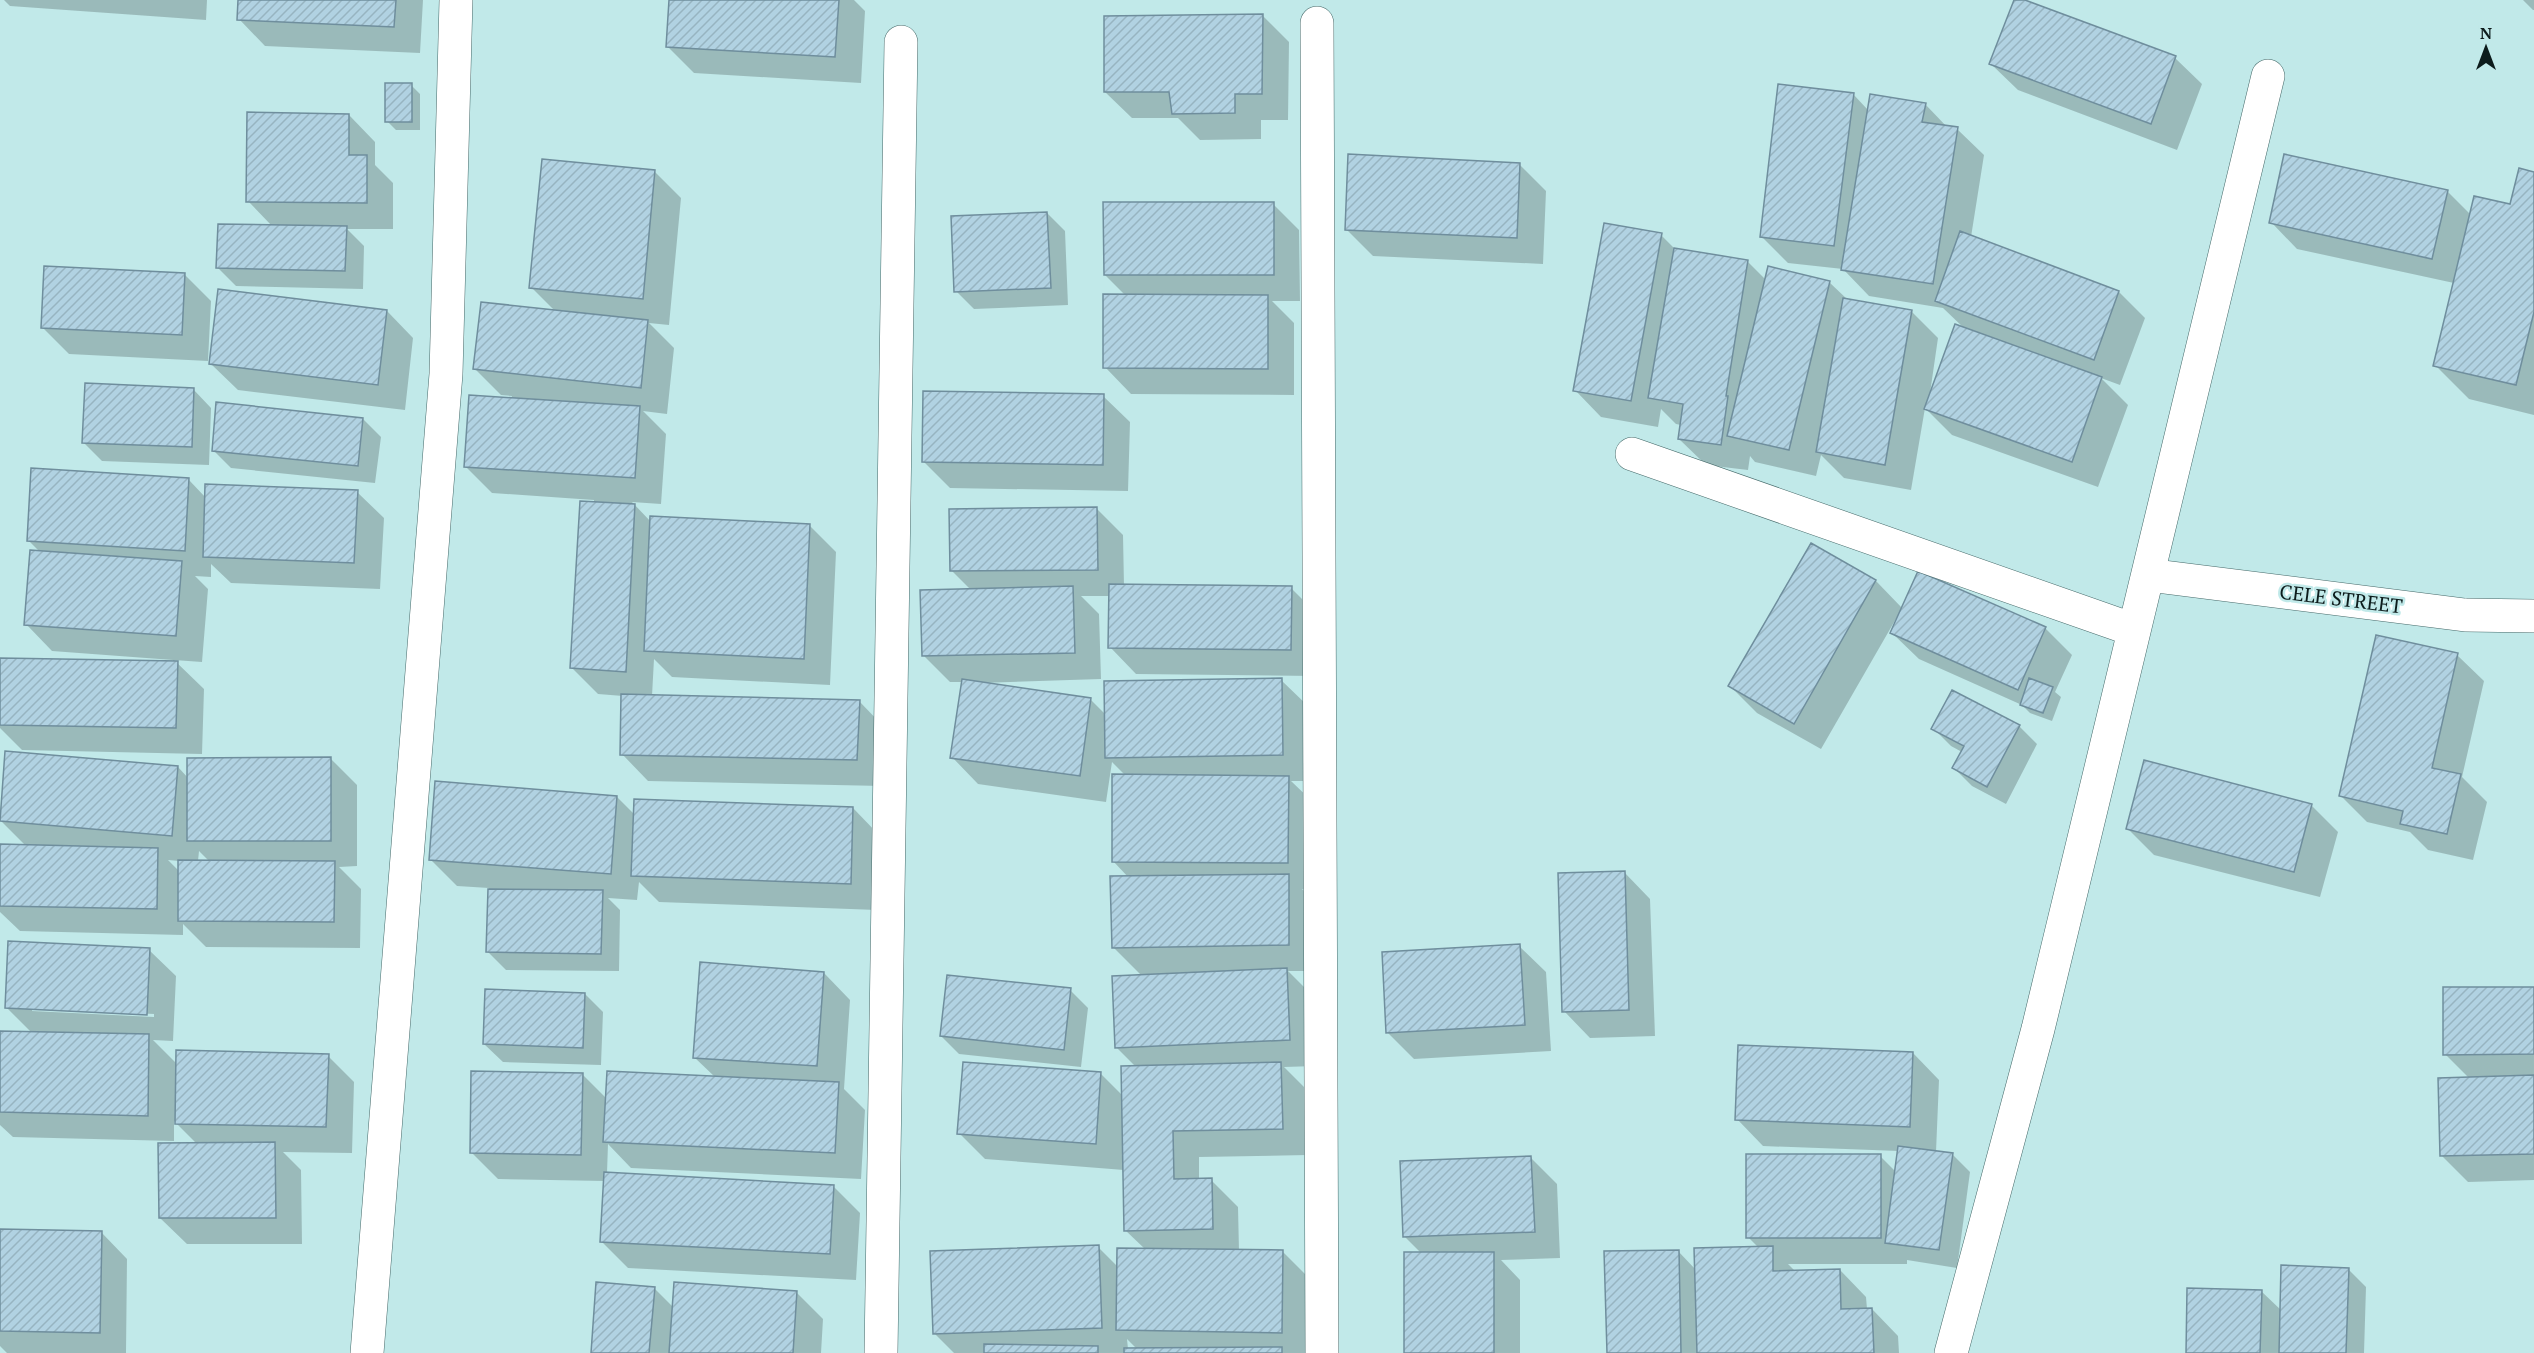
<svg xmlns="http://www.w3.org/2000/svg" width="2534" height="1353" viewBox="0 0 2534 1353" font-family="'PT Serif',serif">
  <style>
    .shadow { fill: #0003; fill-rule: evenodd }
    .building { fill: url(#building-hatch); stroke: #6f8e9d; stroke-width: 1.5 }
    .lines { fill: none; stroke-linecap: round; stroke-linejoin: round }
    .minor-casing { stroke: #456969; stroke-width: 34 }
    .minor { stroke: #fff; stroke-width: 33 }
    .labels { text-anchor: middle; stroke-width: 5; stroke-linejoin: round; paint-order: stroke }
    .street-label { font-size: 20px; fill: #0d1c1c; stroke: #c1e9e9 }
  </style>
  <defs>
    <pattern id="building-hatch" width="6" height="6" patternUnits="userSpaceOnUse" patternTransform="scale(1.5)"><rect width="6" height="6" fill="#b1d2e2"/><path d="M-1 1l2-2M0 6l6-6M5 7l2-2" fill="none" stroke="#97b4c1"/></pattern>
  </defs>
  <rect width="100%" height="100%" fill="#c1e9e9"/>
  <path class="shadow" d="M4 0H207L206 20 10 6Z
    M240 0H423L420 53 265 46 239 19Z
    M670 0H854L865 11 861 83 694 73 667 46Z
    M2015 0H2021L2175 58 2202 84 2177 150 2018 90 1991 64Z
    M2523 0H2534V10H2533Z
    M1263 16 1289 42 1288 120H1261V139L1200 140 1178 118H1132L1105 92Z
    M411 85 420 94V130H396L387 121Z
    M1853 94 1868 110 1925 104 1948 128 1957 129 1984 155 1971 237 2119 292 2145 318 2120 385 2101 378 2128 405 2098 487 1952 435 1925 408 1911 490 1844 478 1821 455 1816 476 1755 462 1750 456 1748 470 1706 465 1679 439 1681 425 1676 424 1661 409 1658 427 1601 417 1575 390 1661 235 1676 250 1748 262 1766 280 1829 282 1848 300 1911 311 1938 338 1929 400 1966 330 1943 308 1869 296 1843 269 1788 263 1761 236Z
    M349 115 375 142V165L393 183V229H347L364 246 363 289 236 286 218 268 272 226 248 201Z
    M1519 164 1546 191 1543 264 1373 256 1346 229Z
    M655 172 681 198 669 325 649 323 674 348 667 414 643 411 666 434 661 504 632 502 652 523 810 526 836 552 830 685 672 677 654 659 652 696 859 701 885 728 883 786 648 781 622 754 623 696 598 694 572 668 594 500 492 493 466 467 511 399 512 396 501 395 475 369 555 311 531 287Z
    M2534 173V415L2469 399 2435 365 2454 283 2297 249 2271 222 2447 191 2471 215 2511 206Z
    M1273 204 1299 230 1300 301H1272L1294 323V395L1131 394 1105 367 1126 296 1105 275Z
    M1047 213 1065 231 1068 305 974 309 956 291Z
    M185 275 211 301 208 361 69 354 42 327Z
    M387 311 413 338 405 410 238 390 211 364Z
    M193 389 211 408 209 465 102 461 84 443Z
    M1103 396 1130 422 1128 491 950 488 923 461Z
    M363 419 381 437 375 483 231 468 213 450Z
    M189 480 206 498 357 492 384 518 380 589 231 583 211 564V577L195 576 208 589 202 662 174 660 204 689 202 754 22 750 0 728V659L173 662V660L52 651 26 624 40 552 28 540Z
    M1096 508 1123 535 1124 586 1291 588 1317 614V676L1136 674 1110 647V596H1081L1099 614 1101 679 980 683 1090 699 1106 715 1281 680 1308 706 1309 781H1291L1315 804 1314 889H1302L1315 902V971H1288L1313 996 1316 1066 1284 1067 1307 1090 1308 1155 1199 1157V1180H1211L1238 1207 1239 1251 1283 1252 1309 1278 1308 1353H954L934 1333 1098 1247 1118 1267 1145 1249 1125 1230 1124 1170 985 1159 959 1133 1100 1073 1123 1096 1136 1067 1116 1047 1142 976 1113 947 1129 878 1113 861 1126 776 1112 762 1106 802 978 784 952 757 963 682H950L923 655 971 590 951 570ZM1127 1339 1137 1349H1128Z
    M1811 545 1876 581 1903 609 2045 628 2072 655 2055 692 2061 697 2052 721 2030 713 2022 705 1919 659 1892 633 1899 618 1897 617 1821 749 1757 713 1730 686Z
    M2457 655 2484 681 2462 777 2487 802 2473 860 2428 850 2410 832 2367 822 2341 796Z
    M2019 726 2037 744 2006 804 1972 786 1954 768 1962 752 1951 746 1933 728Z
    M330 758 357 785V866L339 867 361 889 360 948 206 947 183 924V935L20 931 0 912V846H26L1 821 178 767 189 779ZM199 851 210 862 198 861ZM168 860 179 861V871Z
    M617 797 635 815 853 808 879 835 877 910 659 902 639 882 637 900 608 898 620 910 619 971 506 970 488 952 489 888 457 886 430 859Z
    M2311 805 2338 832 2320 897 2154 855 2127 828Z
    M1624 872 1650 899 1655 1036 1590 1038 1564 1011Z
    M1519 946 1546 972 1551 1051 1414 1059 1388 1033Z
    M149 950 176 976 173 1041 153 1040 177 1064 328 1056 354 1082 352 1153 283 1152 301 1170 302 1244H187L160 1218 197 1144 174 1121V1141L13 1137 0 1125V1032L32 1033 6 1007ZM32 1008 154 1014V1017L32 1011Z
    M824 973 850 1000 844 1089 865 1110 861 1179 631 1168 608 1144 607 1173 833 1186 860 1213 856 1280 628 1268 601 1241 605 1181 498 1179 471 1152 582 1074 607 1099 715 1077 694 1057Z
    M2534 988V1180L2468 1182 2441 1155 2469 1078 2445 1054Z
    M1070 990 1088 1008 1081 1067 959 1054 941 1036Z
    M585 994 603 1012 601 1065 503 1062 484 1044Z
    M1913 1053 1939 1080 1936 1152 1952 1154 1970 1172 1957 1268 1907 1260V1264H1788L1796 1272 1840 1270 1866 1297 1867 1309H1872L1898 1336 1899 1353H1608L1678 1251 1696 1270 1759 1248 1748 1237 1880 1156 1896 1172 1899 1151 1763 1146 1737 1119Z
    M1530 1157 1557 1184 1560 1258 1501 1260 1520 1280V1353H1406L1421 1253 1404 1236Z
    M0 1231 101 1232 127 1259 126 1353H7L0 1346Z
    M2348 1269 2366 1287 2364 1353H2187L2261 1291 2282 1311Z
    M654 1288 674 1308 797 1293 823 1319 821 1353H592Z"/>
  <path class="building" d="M238 0H396L394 27 237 20Z
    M669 0H839L835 57 666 47Z
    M2014 0H2025L2176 56 2151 124 1989 64Z
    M1263 14 1262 94H1235V113L1172 114 1169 92H1104V16Z
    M385 83H412V122H385Z
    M1778 84 1854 93 1834 246 1760 237Z
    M1870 94 1926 103 1922 122 1958 127 1933 284 1841 270Z
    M247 112 349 114V155H367V203L246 202Z
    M1348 154 1520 163 1517 238 1345 230Z
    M2284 154 2448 190 2432 259 2269 223Z
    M542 159 655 170 643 299 529 288Z
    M2519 168 2534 172V312L2516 385 2433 366 2474 196 2510 204Z
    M1103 202H1274V275H1104Z
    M1047 212 1051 288 954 292 951 216Z
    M1604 223 1662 233 1631 401 1573 391Z
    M218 224 347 226 345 271 216 268Z
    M1960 231 2119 291 2094 360 1935 301Z
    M1674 248 1748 260 1726 396H1728L1721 445 1678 439 1683 404 1648 398Z
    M44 266 185 273 182 335 41 328Z
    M1768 266 1830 281 1789 450 1727 436Z
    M218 289 387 310 378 385 209 364Z
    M1103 294 1268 295V369L1103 368Z
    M1843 298 1912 310 1885 465 1816 452Z
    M481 302 648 320 641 388 473 369Z
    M1955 324 2102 377 2072 462 1924 409Z
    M85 383 194 388 192 447 82 443Z
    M923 391 1104 394 1103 465 922 462Z
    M469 395 640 406 635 478 464 467Z
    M216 402 363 418 358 466 212 451Z
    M31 468 189 478 185 551 27 541Z
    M205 484 358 490 354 563 203 557Z
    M580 501 635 504 626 672 570 668Z
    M1097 507 1098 570 950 571 949 509Z
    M650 516 810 524 804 659 644 651Z
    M1811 543 1876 580 1794 724 1728 686Z
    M30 550 182 561 176 636 24 625Z
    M1918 571 2046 627 2018 690 1890 633Z
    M1109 584 1292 586 1291 650 1108 648Z
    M1073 586 1075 653 922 656 920 590Z
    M2376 635 2458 653 2432 768 2461 774 2447 834 2400 824 2403 811 2339 796Z
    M0 658 178 661 176 728 0 725Z
    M1282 678 1283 755 1105 758 1104 681Z
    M2029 678 2053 687 2043 713 2020 705Z
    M962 679 1091 698 1080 776 950 758Z
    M1952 690 2020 725 1987 787 1952 768 1964 746 1931 729Z
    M621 694 860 700 857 760 620 755Z
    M5 751 178 766 172 836 0 821Z
    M331 757V841H187V758Z
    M2144 760 2312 804 2294 872 2126 829Z
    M1112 774 1289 776 1288 863 1112 862Z
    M435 781 617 796 611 874 429 860Z
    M634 799 853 807 851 884 631 876Z
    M0 844 158 848 157 909 0 906Z
    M178 860 335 861 334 922 178 921Z
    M1625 871 1629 1010 1562 1012 1558 873Z
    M1289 874V945L1112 948 1110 876Z
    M488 889 603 890 601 954 486 952Z
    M8 941 150 948 147 1015 5 1008Z
    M1520 944 1525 1025 1386 1033 1382 952Z
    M700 962 824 972 817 1066 693 1058Z
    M1287 968 1290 1040 1115 1048 1112 976Z
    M947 975 1071 988 1064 1050 940 1036Z
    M2443 987H2534V1054L2443 1055Z
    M485 989 585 993 583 1048 483 1044Z
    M0 1031 149 1034 148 1116 0 1112Z
    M1738 1045 1913 1052 1910 1127 1735 1120Z
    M176 1050 329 1054 326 1127 175 1124Z
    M963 1062 1101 1072 1096 1144 957 1134Z
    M1281 1062 1283 1129 1173 1131 1174 1179 1212 1178 1213 1229 1124 1231 1121 1066Z
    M471 1071 583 1073 581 1155 470 1153Z
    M607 1071 839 1082 835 1153 603 1142Z
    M2534 1075V1154L2440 1156 2438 1078Z
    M275 1142 276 1218H159L158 1143Z
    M1898 1146 1953 1153 1939 1250 1885 1243Z
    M1746 1154H1881V1238H1746Z
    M1531 1156 1535 1232 1403 1237 1400 1161Z
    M604 1172 834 1185 830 1254 600 1242Z
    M0 1229 102 1231 100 1333 0 1331Z
    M1099 1245 1102 1328 933 1334 930 1251Z
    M1773 1246V1271L1840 1269 1841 1309 1872 1308 1874 1353H1697L1694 1248Z
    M1117 1248 1283 1250 1282 1333 1116 1330Z
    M1679 1250 1681 1353H1607L1604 1251Z
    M1404 1252H1494V1353H1404Z
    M2281 1265 2349 1268 2346 1353H2279Z
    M596 1282 655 1287 649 1353H591Z
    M674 1282 797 1291 793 1353H669Z
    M2187 1288 2262 1290 2260 1353H2186Z
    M984 1344 1098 1346V1353H984Z
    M1282 1347V1353H1124V1348Z"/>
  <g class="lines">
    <defs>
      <path id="minor" d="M1317 23 1322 1353
        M1632 454 2134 630
        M2148 575 2465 615 2534 616
        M367 1353 446 374 456 0
        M881 1353 901 42
        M1951 1353 2038 1029 2268 76"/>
    </defs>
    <use href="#minor" class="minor-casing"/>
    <use href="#minor" class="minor"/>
  </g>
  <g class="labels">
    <g class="street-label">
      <text transform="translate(2341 599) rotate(7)" y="7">CELE STREET</text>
    </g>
  </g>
  <g transform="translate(2486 48)" stroke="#c1e9e9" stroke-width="4.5" paint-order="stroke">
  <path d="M0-4.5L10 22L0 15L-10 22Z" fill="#0d1c1c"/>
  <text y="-9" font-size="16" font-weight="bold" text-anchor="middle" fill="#0d1c1c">N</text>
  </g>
</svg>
